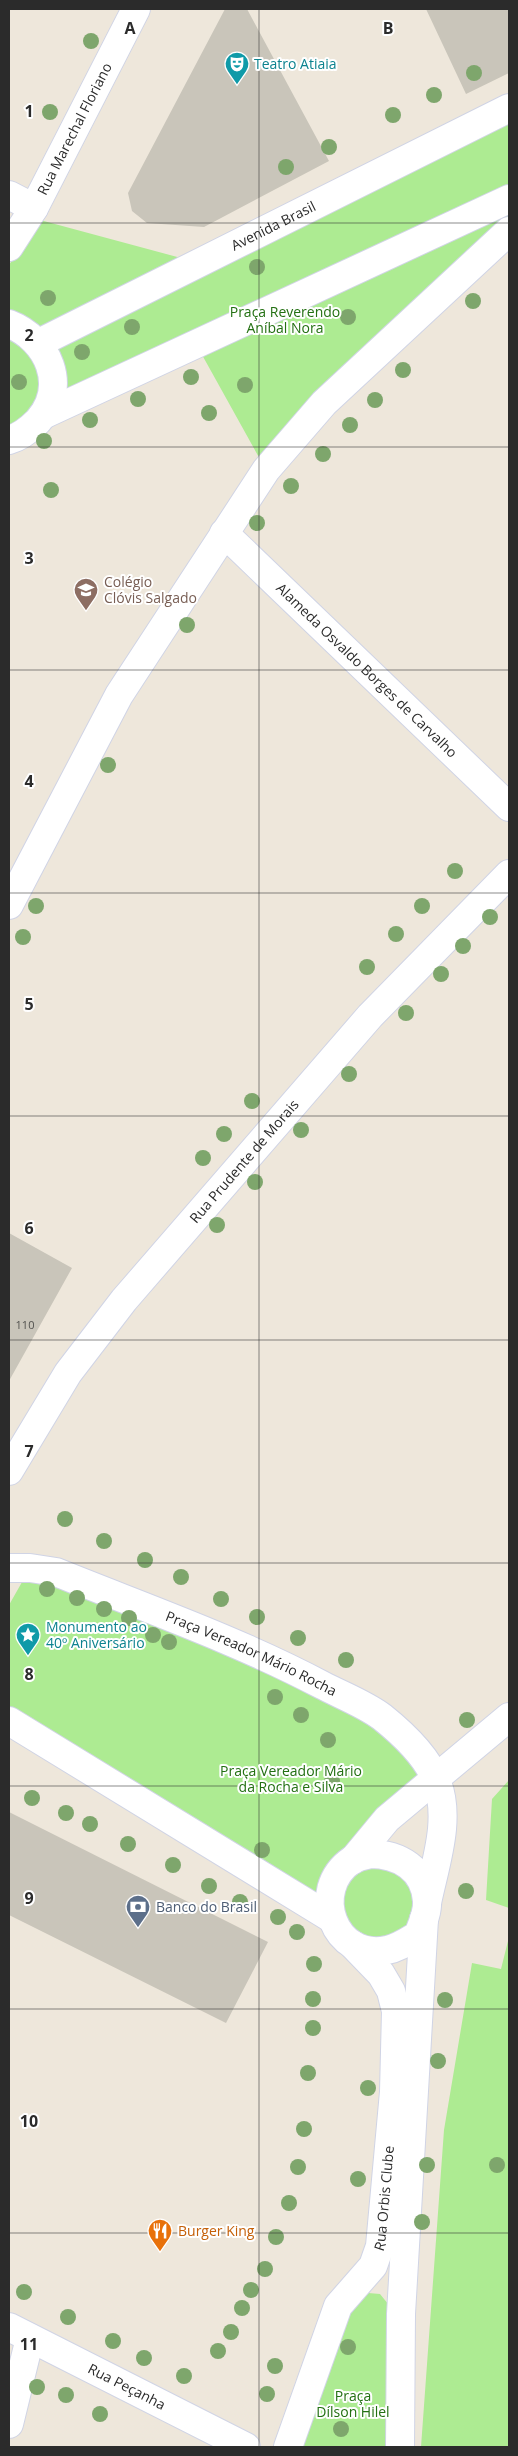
<svg xmlns="http://www.w3.org/2000/svg" width="518" height="2456" viewBox="0 0 518 2456" font-family="'Open Sans',sans-serif">
  <style>
    .green { fill: #adeb92 }
    .building { fill: #c9c5ba }
    .lines { fill: none; stroke-linecap: round; stroke-linejoin: round }
    .pedestrian-casing { stroke: #d0d4e5; stroke-width: 30 }
    .minor-casing { stroke: #d0d4e5; stroke-width: 30 }
    .tertiary-casing { stroke: #d0d4e5; stroke-width: 30 }
    .pedestrian { stroke: #fff; stroke-width: 28 }
    .minor { stroke: #fff; stroke-width: 28 }
    .tertiary { stroke: #fff; stroke-width: 28 }
    .tree { fill: #7ea66c }
    .grid { fill: none; stroke: #2b2b2b; stroke-width: 1; stroke-opacity: 0.55 }
    .labels { text-anchor: middle; stroke-width: 4; stroke-linejoin: round; paint-order: stroke }
    .number-label { font-size: 11px; fill: #52524f }
    .culture-label { font-size: 14px; fill: #0d838f; stroke: #fff; text-anchor: start }
    .street-label { font-size: 14px; fill: #2b2b2b; stroke: #fff }
    .park-label { font-size: 14px; fill: #237012; stroke: #fff }
    .education-label { font-size: 14px; fill: #785e54; stroke: #fff; text-anchor: start }
    .service-label { font-size: 14px; fill: #4e5e75; stroke: #fff; text-anchor: start }
    .food-label { font-size: 14px; fill: #c56008; stroke: #fff; text-anchor: start }
    .grid-label { font-size: 16px; text-anchor: middle; font-weight: bold; fill: #2b2b2b; stroke: #fff; stroke-width: 4; stroke-linejoin: round; paint-order: stroke }
  </style>
  <rect width="100%" height="100%" fill="#eee7db"/>
  <path class="green" d="M509 108V231L266 470 196 344 43 415 39 343Z
    M40 220 181 258 37 335 9 319V265Z
    M9 335 29 347 42 376 36 408 9 430Z
    M30 1568 381 1716 428 1767 387 1819 327 1916 9 1721V1605Z
    M509 1780V1908L486 1900 492 1799Z
    M382 1861 415 1884 413 1924 392 1942 352 1937 337 1887 344 1875Z
    M509 1937V2447H421L444 2130 472 1963 501 1969Z
    M368 2293 380 2294 397 2315 394 2447H294L352 2299Z"/>
  <path class="building" d="M225 9H247L329 161 204 227 147 223 132 211 128 193Z
    M426 9H509V73L466 94Z
    M9 1233 72 1268 9 1381Z
    M9 1812 268 1942 226 2023 9 1915Z"/>
  <g class="lines">
    <defs>
      <g id="pedestrian">
        <path id="s1" d="M224 533 509 807"/>
      </g>
      <g id="minor">
        <path id="s2" d="M34 208 136 9"/>
        <path d="M9 905 119 695 266 470 324 403 509 231"/>
        <path d="M353 1860 387 1819 509 1717"/>
        <path d="M9 2424 30 2338"/>
      </g>
      <g id="tertiary">
        <path d="M9 195 34 208 9 247"/>
        <path d="M9 324C48 339 69 386 38 421 30 429 20 437 9 440"/>
        <path id="s3" d="M39 343 509 108"/>
        <path d="M43 415 509 199"/>
        <path id="s4" d="M9 1471 68 1373 124 1300 370 1016 509 874"/>
        <path id="s5" d="M9 1568H30L56 1572C145 1608 237 1640 322 1685 341 1695 365 1704 382 1717 402 1733 426 1755 436 1780 452 1818 435 1864 427 1903"/>
        <path d="M9 1721 331 1918"/>
        <path d="M370 1854C399 1854 425 1869 427 1901 428 1912 422 1925 418 1935 408 1941 398 1948 387 1950 334 1961 308 1890 352 1860 357 1857 364 1856 370 1854Z"/>
        <path id="s6" d="M9 2327 246 2447"/>
        <path id="s7" d="M288 2447 338 2306 373 2266 380 2246 394 2092 396 2011 391 1991 381 1974 353 1945"/>
        <path d="M400 2447 401 2314 424 1919"/>
      </g>
    </defs>
    <use href="#pedestrian" class="pedestrian-casing"/>
    <use href="#minor" class="minor-casing"/>
    <use href="#tertiary" class="tertiary-casing"/>
    <use href="#pedestrian" class="pedestrian"/>
    <use href="#minor" class="minor"/>
    <use href="#tertiary" class="tertiary"/>
  </g>
  <g class="tree">
    <circle cx="91" cy="41" r="8"/>
    <circle cx="474" cy="73" r="8"/>
    <circle cx="434" cy="95" r="8"/>
    <circle cx="50" cy="112" r="8"/>
    <circle cx="393" cy="115" r="8"/>
    <circle cx="329" cy="147" r="8"/>
    <circle cx="286" cy="167" r="8"/>
    <circle cx="257" cy="267" r="8"/>
    <circle cx="48" cy="298" r="8"/>
    <circle cx="473" cy="301" r="8"/>
    <circle cx="348" cy="317" r="8"/>
    <circle cx="132" cy="327" r="8"/>
    <circle cx="82" cy="352" r="8"/>
    <circle cx="403" cy="370" r="8"/>
    <circle cx="191" cy="377" r="8"/>
    <circle cx="19" cy="382" r="8"/>
    <circle cx="245" cy="385" r="8"/>
    <circle cx="138" cy="399" r="8"/>
    <circle cx="375" cy="400" r="8"/>
    <circle cx="209" cy="413" r="8"/>
    <circle cx="90" cy="420" r="8"/>
    <circle cx="350" cy="425" r="8"/>
    <circle cx="44" cy="441" r="8"/>
    <circle cx="323" cy="454" r="8"/>
    <circle cx="291" cy="486" r="8"/>
    <circle cx="51" cy="490" r="8"/>
    <circle cx="257" cy="523" r="8"/>
    <circle cx="187" cy="625" r="8"/>
    <circle cx="108" cy="765" r="8"/>
    <circle cx="455" cy="871" r="8"/>
    <circle cx="36" cy="906" r="8"/>
    <circle cx="422" cy="906" r="8"/>
    <circle cx="490" cy="917" r="8"/>
    <circle cx="396" cy="934" r="8"/>
    <circle cx="23" cy="937" r="8"/>
    <circle cx="463" cy="946" r="8"/>
    <circle cx="367" cy="967" r="8"/>
    <circle cx="441" cy="974" r="8"/>
    <circle cx="406" cy="1013" r="8"/>
    <circle cx="349" cy="1074" r="8"/>
    <circle cx="252" cy="1101" r="8"/>
    <circle cx="301" cy="1130" r="8"/>
    <circle cx="224" cy="1134" r="8"/>
    <circle cx="203" cy="1158" r="8"/>
    <circle cx="255" cy="1182" r="8"/>
    <circle cx="217" cy="1225" r="8"/>
    <circle cx="65" cy="1519" r="8"/>
    <circle cx="104" cy="1541" r="8"/>
    <circle cx="145" cy="1560" r="8"/>
    <circle cx="181" cy="1577" r="8"/>
    <circle cx="47" cy="1589" r="8"/>
    <circle cx="77" cy="1598" r="8"/>
    <circle cx="221" cy="1599" r="8"/>
    <circle cx="104" cy="1609" r="8"/>
    <circle cx="257" cy="1617" r="8"/>
    <circle cx="129" cy="1618" r="8"/>
    <circle cx="153" cy="1635" r="8"/>
    <circle cx="298" cy="1638" r="8"/>
    <circle cx="169" cy="1642" r="8"/>
    <circle cx="346" cy="1660" r="8"/>
    <circle cx="275" cy="1697" r="8"/>
    <circle cx="301" cy="1715" r="8"/>
    <circle cx="467" cy="1720" r="8"/>
    <circle cx="328" cy="1740" r="8"/>
    <circle cx="332" cy="1781" r="8"/>
    <circle cx="32" cy="1798" r="8"/>
    <circle cx="66" cy="1813" r="8"/>
    <circle cx="90" cy="1824" r="8"/>
    <circle cx="128" cy="1844" r="8"/>
    <circle cx="262" cy="1850" r="8"/>
    <circle cx="173" cy="1865" r="8"/>
    <circle cx="209" cy="1886" r="8"/>
    <circle cx="466" cy="1891" r="8"/>
    <circle cx="240" cy="1902" r="8"/>
    <circle cx="278" cy="1917" r="8"/>
    <circle cx="297" cy="1932" r="8"/>
    <circle cx="314" cy="1964" r="8"/>
    <circle cx="313" cy="1999" r="8"/>
    <circle cx="445" cy="2000" r="8"/>
    <circle cx="313" cy="2028" r="8"/>
    <circle cx="438" cy="2061" r="8"/>
    <circle cx="308" cy="2073" r="8"/>
    <circle cx="368" cy="2088" r="8"/>
    <circle cx="304" cy="2129" r="8"/>
    <circle cx="427" cy="2165" r="8"/>
    <circle cx="497" cy="2165" r="8"/>
    <circle cx="298" cy="2167" r="8"/>
    <circle cx="358" cy="2179" r="8"/>
    <circle cx="289" cy="2203" r="8"/>
    <circle cx="422" cy="2222" r="8"/>
    <circle cx="276" cy="2237" r="8"/>
    <circle cx="265" cy="2269" r="8"/>
    <circle cx="251" cy="2290" r="8"/>
    <circle cx="24" cy="2292" r="8"/>
    <circle cx="242" cy="2308" r="8"/>
    <circle cx="68" cy="2317" r="8"/>
    <circle cx="231" cy="2332" r="8"/>
    <circle cx="113" cy="2341" r="8"/>
    <circle cx="348" cy="2347" r="8"/>
    <circle cx="218" cy="2351" r="8"/>
    <circle cx="144" cy="2358" r="8"/>
    <circle cx="275" cy="2366" r="8"/>
    <circle cx="184" cy="2376" r="8"/>
    <circle cx="37" cy="2387" r="8"/>
    <circle cx="267" cy="2394" r="8"/>
    <circle cx="66" cy="2395" r="8"/>
    <circle cx="100" cy="2414" r="8"/>
    <circle cx="341" cy="2429" r="8"/>
  </g>
  <path class="grid" d="M259 9V2447M9 223H509M9 447H509M9 670H509M9 893H509M9 1116H509M9 1340H509M9 1563H509M9 1786H509M9 2009H509M9 2233H509"/>
  <defs>
    <symbol id="theatre-pin" viewBox="-11 -11 22 30"><path d="M0 17L-7.5 6A9.5 9.5 0 1 1 7.5 6Z" fill="#0f9aa8" stroke="#fff"/><path d="M-5-5.5Q0-4 5-5.5V0Q5 5 0 6Q-5 5-5 0ZM-3.3-2.5H-1v1.5H-3.3ZM1-2.5H3.3v1.5H1ZM-2.8 1Q0 5.5 2.8 1Z" fill="#fff"/></symbol>
    <symbol id="school-pin" viewBox="-11 -11 22 30"><path d="M0 17L-7.5 6A9.5 9.5 0 1 1 7.5 6Z" fill="#8d6e63" stroke="#fff"/><path d="M0-5L7-2L0 1L-7-2ZM-4 1L0 2.5L4 1V4Q0 6-4 4Z" fill="#fff"/></symbol>
    <symbol id="sight-pin" viewBox="-11 -11 22 30"><path d="M0 17L-7.5 6A9.5 9.5 0 1 1 7.5 6Z" fill="#0f9aa8" stroke="#fff"/><path d="M0-6L1.8-2.2L6-1.7L2.9 1.2L3.7 5.4L0 3.3L-3.7 5.4L-2.9 1.2L-6-1.7L-1.8-2.2Z" fill="#fff"/></symbol>
    <symbol id="bank-pin" viewBox="-11 -11 22 30"><path d="M0 17L-7.5 6A9.5 9.5 0 1 1 7.5 6Z" fill="#5c6f8a" stroke="#fff"/><path d="M-6-4H6V4H-6ZM0-2.3a2.3 2.3 0 1 0 0 4.6a2.3 2.3 0 1 0 0-4.6Z" fill="#fff"/></symbol>
    <symbol id="restaurant-pin" viewBox="-11 -11 22 30"><path d="M0 17L-7.5 6A9.5 9.5 0 1 1 7.5 6Z" fill="#e8710a" stroke="#fff"/><path d="M-5-6h1v4h1v-4h1v4h1v-4h1v5L-1.5 .5V6h-2V.5L-5-1ZM5-6V6H3V1.5H1.5Q1.5-4 5-6Z" fill="#fff"/></symbol>
  </defs>
  <g fill-rule="evenodd">
    <use href="#theatre-pin" x="223" y="50" width="28" height="38"/>
    <use href="#school-pin" x="72" y="576" width="28" height="38"/>
    <use href="#sight-pin" x="14" y="1621" width="28" height="38"/>
    <use href="#bank-pin" x="124" y="1893" width="28" height="38"/>
    <use href="#restaurant-pin" x="146" y="2217" width="28" height="38"/>
  </g>
  <g class="labels">
    <g class="number-label">
      <text x="25" y="1329">110</text>
    </g>
    <g class="culture-label">
      <text x="254" y="69">Teatro Atiaia</text>
      <text x="46" y="1632">Monumento ao<tspan x="46" dy="16">40º Aniversário</tspan></text>
    </g>
    <g class="street-label">
      <text dy="5" stroke="none"><textPath href="#s2" startOffset="89">Rua Marechal Floriano</textPath></text>
      <text dy="5" stroke="none"><textPath href="#s3" startOffset="262">Avenida Brasil</textPath></text>
      <text dy="5" stroke="none"><textPath href="#s1" startOffset="198">Alameda Osvaldo Borges de Carvalho</textPath></text>
      <text dy="5" stroke="none"><textPath href="#s4" startOffset="390">Rua Prudente de Morais</textPath></text>
      <text dy="5" stroke="none"><textPath href="#s5" startOffset="259">Praça Vereador Mário Rocha</textPath></text>
      <text dy="5" stroke="none"><textPath href="#s7" startOffset="272">Rua Orbis Clube</textPath></text>
      <text dy="5" stroke="none"><textPath href="#s6" startOffset="132">Rua Peçanha</textPath></text>
    </g>
    <g class="park-label">
      <text x="285" y="317">Praça Reverendo<tspan x="285" dy="16">Aníbal Nora</tspan></text>
      <text x="291" y="1776">Praça Vereador Mário<tspan x="291" dy="16">da Rocha e Silva</tspan></text>
      <text x="353" y="2401">Praça<tspan x="353" dy="16">Dílson Hilel</tspan></text>
    </g>
    <g class="education-label">
      <text x="104" y="587">Colégio<tspan x="104" dy="16">Clóvis Salgado</tspan></text>
    </g>
    <g class="service-label">
      <text x="156" y="1912">Banco do Brasil</text>
    </g>
    <g class="food-label">
      <text x="178" y="2236">Burger King</text>
    </g>
  </g>
  <g class="grid-label">
    <text x="130" y="34">A</text>
    <text x="388" y="34">B</text>
    <text x="29" y="117">1</text>
    <text x="29" y="341">2</text>
    <text x="29" y="564">3</text>
    <text x="29" y="787">4</text>
    <text x="29" y="1010">5</text>
    <text x="29" y="1234">6</text>
    <text x="29" y="1457">7</text>
    <text x="29" y="1680">8</text>
    <text x="29" y="1904">9</text>
    <text x="29" y="2127">10</text>
    <text x="29" y="2350">11</text>
  </g>
  <rect width="518" height="2456" fill="none" stroke="#2b2b2b" stroke-width="20"/>
</svg>
